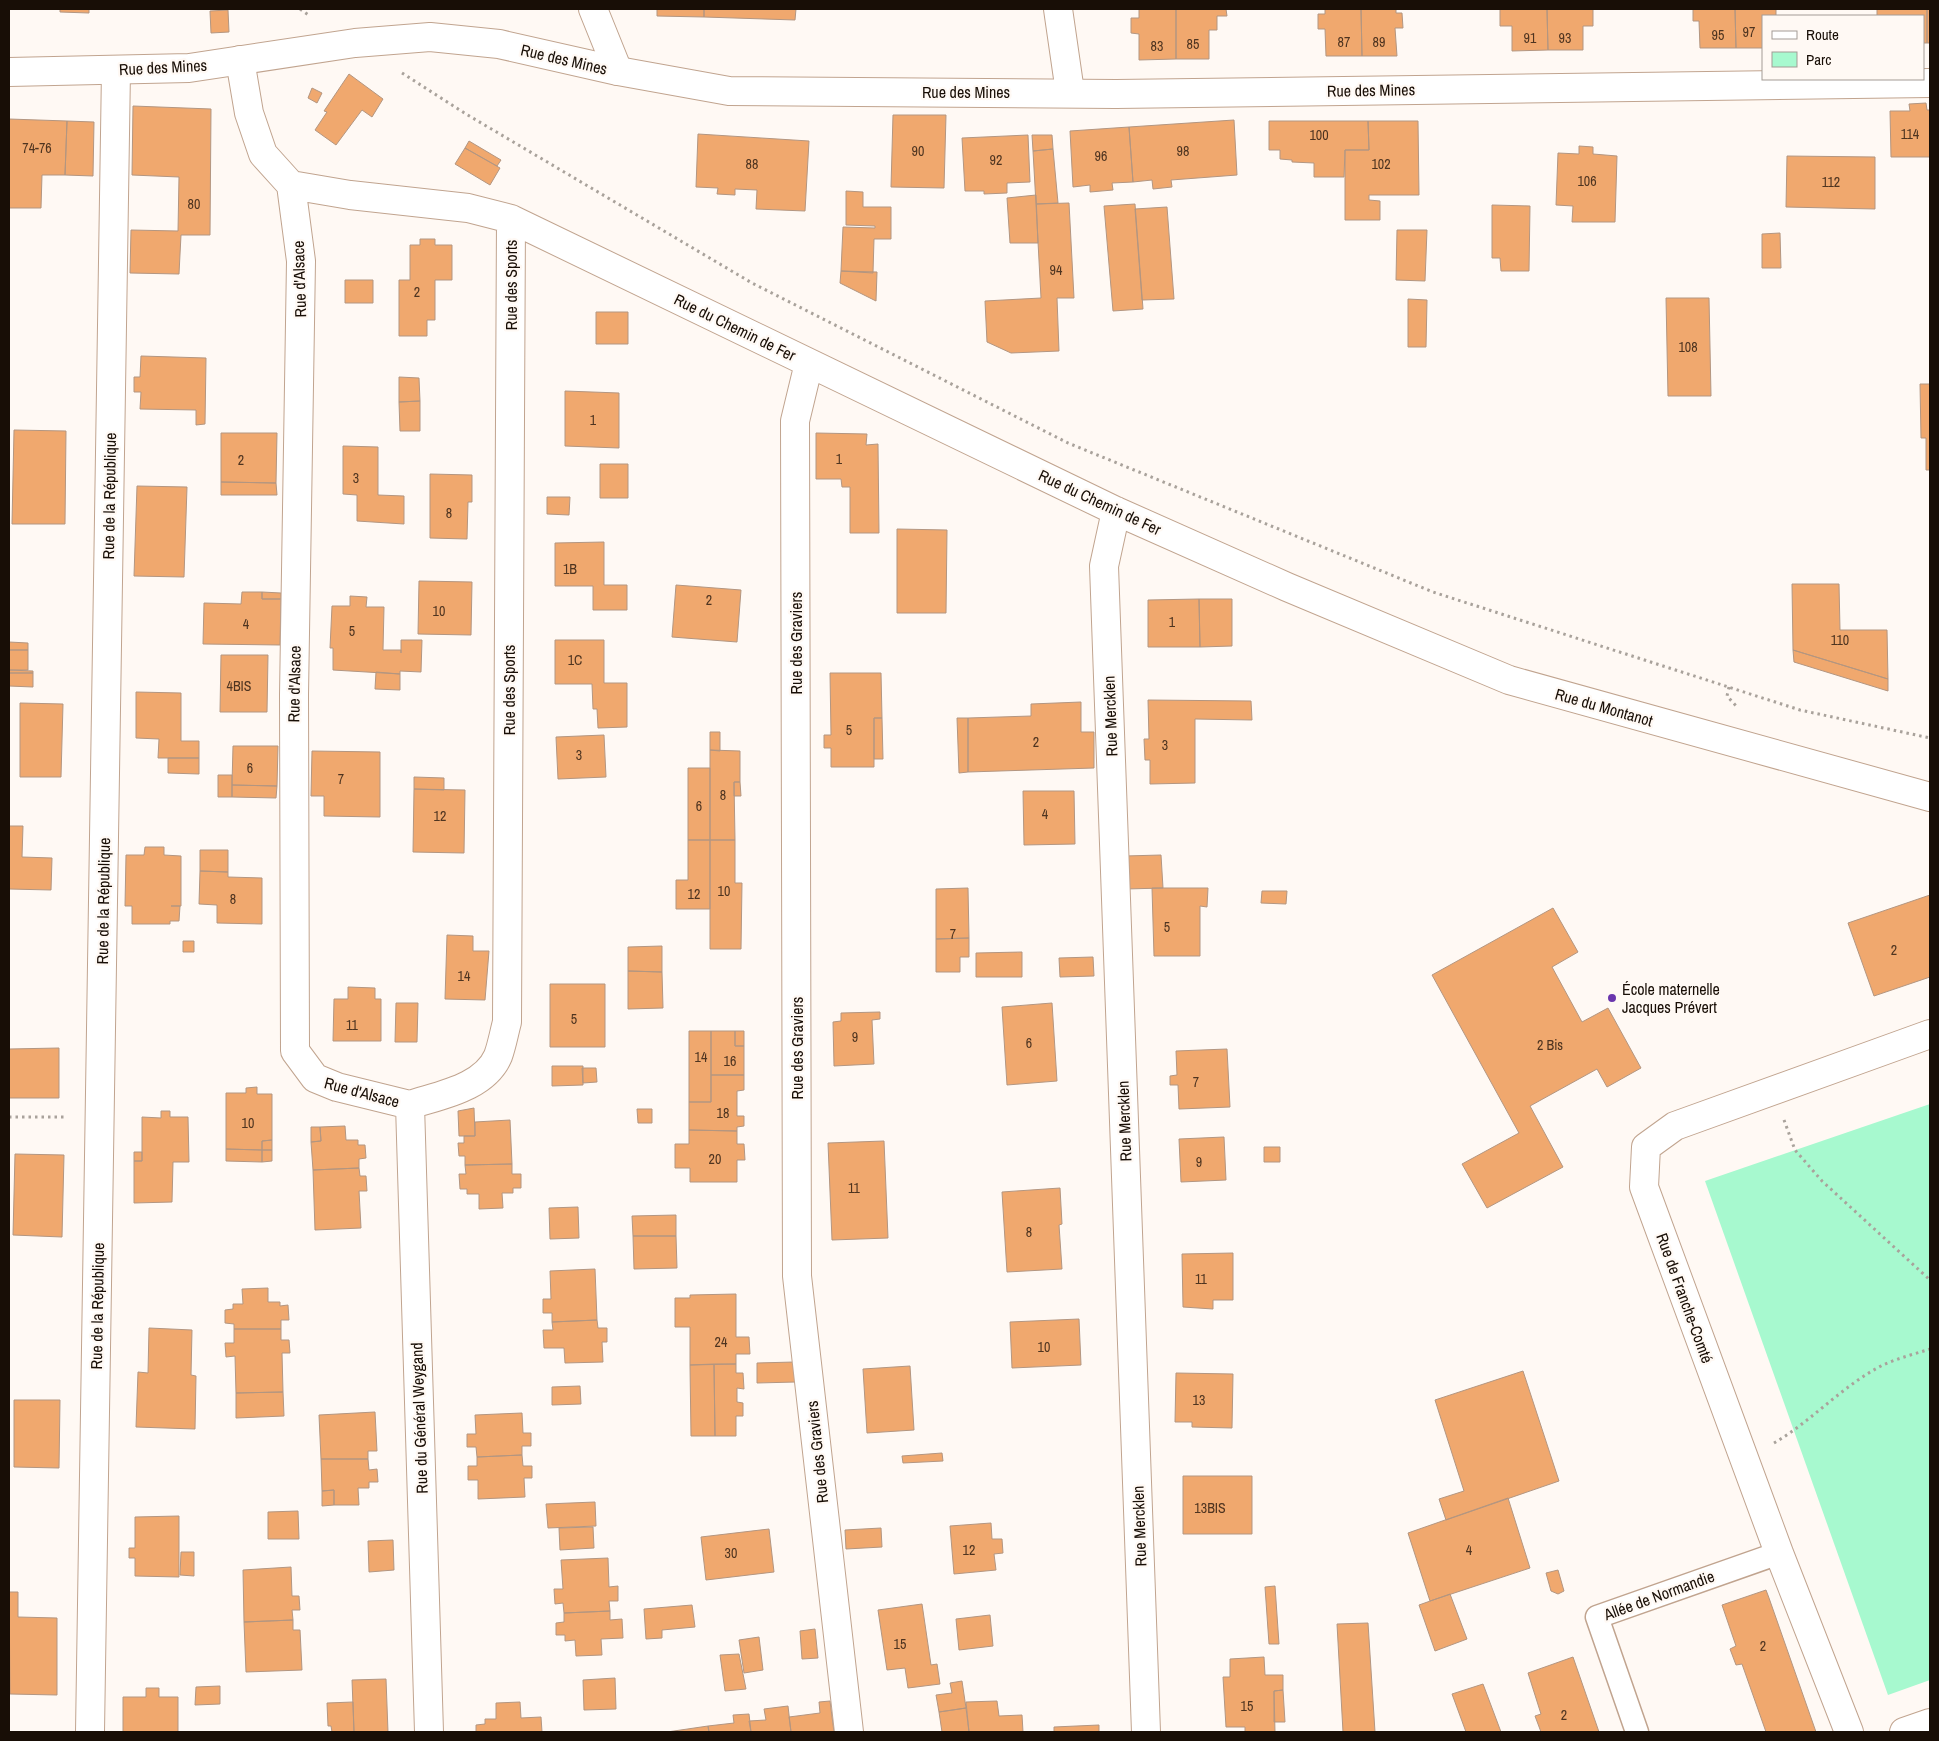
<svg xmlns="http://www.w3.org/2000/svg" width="1939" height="1741" viewBox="0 0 1939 1741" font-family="'Archivo Narrow',sans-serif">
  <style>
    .green { fill: #a7f9cf }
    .building { fill: #f0a86e; stroke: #b39681 }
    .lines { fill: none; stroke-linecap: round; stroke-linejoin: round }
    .service-casing { stroke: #c1a48f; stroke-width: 25 }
    .minor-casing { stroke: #c1a48f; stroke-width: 30 }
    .tertiary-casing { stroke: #c1a48f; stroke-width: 30 }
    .path { stroke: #a9a29b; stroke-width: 3; stroke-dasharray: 2.5 4; stroke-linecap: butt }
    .service { stroke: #fff; stroke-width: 22 }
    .minor { stroke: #fff; stroke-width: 28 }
    .tertiary { stroke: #fff; stroke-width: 28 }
    .poi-dot { fill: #6a36ad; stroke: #fff9f4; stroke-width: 2 }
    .labels { text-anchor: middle; stroke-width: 4.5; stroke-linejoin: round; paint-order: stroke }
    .number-label { font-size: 14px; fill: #4e3420 }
    .street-label { font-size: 16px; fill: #180e06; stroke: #fff9f4 }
    .poi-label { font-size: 16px; fill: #180e06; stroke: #fff9f4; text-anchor: start }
  </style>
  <rect width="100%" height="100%" fill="#fff9f4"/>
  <path class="green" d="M1930 1104V1680L1888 1695 1705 1181Z"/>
  <path class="building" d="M60 9H89V13L60 12Z
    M657 9H704V17L657 16Z
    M704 9H796L795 20 704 17Z
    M1139 9H1176V59L1139 60V34L1131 33V18H1139Z
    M1176 9H1226L1227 16H1217V30H1209V59H1176Z
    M1325 9H1361L1362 56H1326L1325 29H1318V14H1325Z
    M1361 9H1396V13H1402L1403 28H1395L1397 56H1362Z
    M1500 9H1547L1548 50 1512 51V26H1500Z
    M1547 9H1593V26H1583V50H1548Z
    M1693 9H1735L1736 48H1700L1699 21H1693Z
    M1735 9H1776V16H1763V48H1736Z
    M1877 9H1927V43H1923V16H1877Z
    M1927 9H1930V43H1927Z
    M228 10 229 32 211 33 210 11Z
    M349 74 383 99 372 117 362 110 336 145 315 130 327 112 324 111Z
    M312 88 322 93 317 103 308 98Z
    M1926 103 1927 110H1930V157H1891L1890 111H1910L1909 104Z
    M133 106 211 109 210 235H181L179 274 130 273 131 230 178 231 179 177 132 175Z
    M893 115H946L944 188 891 187Z
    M9 119 67 121 65 175H42L41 208H9Z
    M1234 120 1237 175 1171 180 1172 187 1153 189 1152 180 1133 182 1129 127Z
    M67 121 94 122 93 176 65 175Z
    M1269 121H1368L1369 150H1345L1344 177H1314V163L1292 162V160L1280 159V150H1269Z
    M1368 121H1418L1419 195H1369V200L1380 201V220H1345V150H1369Z
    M1129 127 1133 182 1112 183 1113 190 1090 192V185L1073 187 1070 131Z
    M698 134 809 141 805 211 756 209 757 190 735 189V195L717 194 718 188 696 187Z
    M1028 135 1030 182 1007 183V193L984 194V191H965L962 138Z
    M1032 135H1052L1053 149 1033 151Z
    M469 141 501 160 497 166 465 148Z
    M1579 146 1593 147V154L1617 156 1615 222H1572L1573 206 1556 205 1558 153 1579 154Z
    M465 148 500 168 490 185 455 164Z
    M1053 149 1058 203 1036 204 1033 151Z
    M1787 156 1875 157V209L1786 207Z
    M846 191 863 192V207H891V239H874L873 273 841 271 843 227 875 228V226L846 225Z
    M1036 195 1038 243H1010L1007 198Z
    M1069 203 1074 298H1057L1059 351 1011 353 987 342 985 301 1041 298 1036 204Z
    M1135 204 1143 309 1113 311 1104 206Z
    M1492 205 1530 206 1529 271H1501L1500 258H1492Z
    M1167 207 1174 299 1142 300 1135 209Z
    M1397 230H1427L1425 281 1396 280Z
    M1780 233 1781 268H1762V234Z
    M420 239H435V245H452V280H435V320H427V336H399V280H410V245H420Z
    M841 271 877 272 876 301 840 283Z
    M345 280H373V303H345Z
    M1666 298H1709L1711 396H1668Z
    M1408 299 1427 300 1426 347H1408Z
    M596 312H628V344H596Z
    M141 356 206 358 205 424 196 425V410L140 409 141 392H134V377H140Z
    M399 377 419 378 420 401 399 402Z
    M1920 384H1930V470H1926V438H1921Z
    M565 391 619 393V448L565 446Z
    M420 401V431H400L399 402Z
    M14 430 66 431 65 524H12Z
    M221 433H277L276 483 221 482Z
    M816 433 867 434 866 445 878 444 879 533H850V487H842L841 479H816Z
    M343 446 378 447V495L404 496V524L357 521V495L343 494Z
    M600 464H628V498H600Z
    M430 474 472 475V502H468L467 539 430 538Z
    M221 482 276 483 277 495H221Z
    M137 486 187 487 184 577 134 576Z
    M547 497H570L569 515 547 514Z
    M897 529 947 530 946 613H897Z
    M604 542V585H627V610H593V586H555V543Z
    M419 581 472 582 471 635 418 634Z
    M1792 584H1839L1840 630H1887L1888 679 1793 650Z
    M676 585 741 590 737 642 672 637Z
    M242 592H262V599H281L280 645 203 644 204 603 241 604Z
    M262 592 281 593V599H262Z
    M350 596 367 597 366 607H384L383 650H401V653V640H422L421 672 400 671V674L333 670V648H330L332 606H350Z
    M1199 599 1200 647H1148V600Z
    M1199 599H1232V646L1200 647Z
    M555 640H604V683H627V727L598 728 597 709H593L592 684H555Z
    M9 642 28 643V650H9Z
    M9 650H28V670H9Z
    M1793 650 1888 679V691L1794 662Z
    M221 655H268L267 712H220Z
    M9 670 33 671V673H9Z
    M376 672 400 674V690L375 689Z
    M9 673H33V687L9 686Z
    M830 673H881L882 718H874V767H831V748H824V735H831Z
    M136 692 181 693V741H199V758H158L159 739 136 738Z
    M1148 700 1251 701 1252 720 1195 719V783L1150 784V760H1145L1144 739H1149Z
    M1081 702V732H1094V768L968 772V718L1031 716V704Z
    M20 703 63 704 61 777H20Z
    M874 718H882L883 759H874Z
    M957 718H968V772L959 773Z
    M710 732H720V751L710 750Z
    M604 735 606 777 558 779 556 737Z
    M233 746H278L277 786 232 785Z
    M710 750 740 751V782H734L735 840H710Z
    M312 751 380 752V817L324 816V796H311Z
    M168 758H199V774L168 773Z
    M688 768H710V840H688Z
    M218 775H232V797H218Z
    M414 777 444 778V790L414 789Z
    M734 782H740L741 796H734Z
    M232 785 277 786 276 798 232 797Z
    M414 789 465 790 464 853 413 852Z
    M1023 791H1074L1075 844 1024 845Z
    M9 826H23L22 857 52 858 51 890 9 889Z
    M688 840H710V909H676V880H688Z
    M710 840H735V883H742L741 949H710Z
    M145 847H164V855L181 856V906H171H180L179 921H170V924H132V906H125L126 855H144Z
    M200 850H228V872L200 871Z
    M1161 855 1163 888 1126 889 1125 856Z
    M200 871 228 872V877L262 878V924L217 923V905L199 904Z
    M968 888 969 938 936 939V889Z
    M1152 888H1208L1207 907 1200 906V956H1154Z
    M1262 891H1287L1286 904 1261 903Z
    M1930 895V977L1874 996 1848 923Z
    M1553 908 1578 952 1552 967 1582 1022 1608 1008 1641 1068 1607 1087 1597 1069 1530 1106 1563 1167 1487 1208 1462 1164 1519 1133 1432 975Z
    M447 935 473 936V951H489L485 1000 445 999Z
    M969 938V957H960V972H936V939Z
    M183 941H194V952H183Z
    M662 946V972L628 971V947Z
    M1022 952V977H976V953Z
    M1093 957 1094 976 1060 977 1059 958Z
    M628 971 662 972 663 1008 628 1009Z
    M550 984H605V1047H550Z
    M348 987 375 988V999H381V1041H333L334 999H348Z
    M396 1003H418L417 1042H395Z
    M1052 1003 1057 1081 1007 1085 1002 1007Z
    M880 1012V1019L872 1020 874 1064 834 1066 833 1022 841 1021V1013Z
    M689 1031H711V1102H689Z
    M711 1031H735V1046H744V1075H711Z
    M735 1031H744V1046H735Z
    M59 1048V1098H9V1049Z
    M1227 1049 1230 1107 1179 1109 1178 1085H1170V1076L1177 1075 1176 1051Z
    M552 1066H583V1085L552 1086Z
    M582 1068H596L597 1082 583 1083Z
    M711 1075H744V1090L737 1091V1116H744V1126L737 1127V1131L689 1130V1102H711Z
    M257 1087V1094H272V1140L262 1141V1150L226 1149V1093H246V1088Z
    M474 1108 475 1136H459L458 1111Z
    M637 1109H652V1123H638Z
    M161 1111H170V1117H188L189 1162H173L172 1202 134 1203V1161H142V1117L161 1118Z
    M510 1120 512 1164 465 1165V1156H459L458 1143H464V1136H475V1122Z
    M345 1126 346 1140H358V1145H365L366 1158 359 1159V1168L313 1170 311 1142 321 1141 320 1127Z
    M311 1127H320L321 1141 311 1142Z
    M689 1130 737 1131V1144H744L745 1160H737V1182H690V1168H675V1144H689Z
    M1224 1137 1226 1180 1181 1182 1179 1139Z
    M272 1140V1150H262V1141Z
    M884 1141 888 1238 832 1240 828 1143Z
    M1264 1147H1280V1162H1264Z
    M226 1149 262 1150V1162L226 1161Z
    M262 1150H272V1161L262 1162Z
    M134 1152H142V1161H134Z
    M15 1154 64 1155 62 1237 13 1235Z
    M512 1164V1174H521V1188H513V1193H502L503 1208 479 1209V1194H467V1189H460L459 1174H466L465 1165Z
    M359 1168 360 1176H366L367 1191H359L361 1228 315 1230 313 1170Z
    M1060 1188 1062 1224 1059 1225 1062 1269 1007 1272 1002 1192Z
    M578 1207 579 1238 550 1239 549 1208Z
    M676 1215V1236H633L632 1216Z
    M633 1236H676L677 1268 634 1269Z
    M1233 1253V1300H1213V1309L1183 1307 1182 1254Z
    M595 1269 597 1320 552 1322V1313H543V1299H551L550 1271Z
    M268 1288V1302H280V1306L288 1305 289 1320H281V1329H234V1324L225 1323V1310L233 1309V1304H243L242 1289Z
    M736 1294V1337H749L750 1354H736V1364L690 1365V1327H675V1298H690V1295Z
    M1079 1319 1081 1365 1012 1368 1010 1322Z
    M597 1320 598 1328H607V1342H602L603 1362 565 1363 564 1348H544L543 1330H553L552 1322Z
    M149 1328 192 1330 191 1375 196 1376 195 1429 136 1427 138 1372 148 1373Z
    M234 1329H281V1340H289L290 1353H282L283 1392 236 1393 235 1356 226 1357 225 1343H234Z
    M794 1362 796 1382 757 1383V1363Z
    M714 1364H736V1373H743L744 1389 737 1388V1402L743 1403V1416H736V1436H715Z
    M714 1364 715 1436H691L690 1365Z
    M910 1366 914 1430 867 1433 863 1369Z
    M1523 1371 1559 1481 1446 1520 1439 1499 1464 1491 1435 1400Z
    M1176 1373 1233 1374 1232 1428 1192 1427V1422H1175Z
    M580 1386 581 1404 552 1405V1387Z
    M283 1392 284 1416 236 1418V1393Z
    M14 1400H60L59 1468 14 1467Z
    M375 1412 377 1451H368V1459H321L319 1415Z
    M522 1413 523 1433H531V1446H522V1455L477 1457 476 1447H467V1434H476L475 1415Z
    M942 1453 943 1461 903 1463 902 1456Z
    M522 1455 523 1466H532V1478H524L525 1497 478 1499V1480H468V1466H477V1457Z
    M321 1459H368L369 1470 377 1469 378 1482H369V1488H358L359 1505H334V1490L322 1491Z
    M1183 1476H1252V1534H1183Z
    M334 1490V1505L322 1506V1491Z
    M1508 1498 1530 1568 1430 1601 1408 1533Z
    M595 1502 596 1526 548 1528 546 1504Z
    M298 1511 299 1539H268V1512Z
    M179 1516V1577L135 1576V1558H129V1548H135V1517Z
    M991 1523 992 1539H1002L1003 1553 994 1554 996 1570 954 1574 950 1526Z
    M593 1527 594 1548 560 1550 559 1528Z
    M881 1528 882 1547 846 1549 845 1530Z
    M769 1529 774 1572 706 1580 701 1537Z
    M393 1540 394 1570 369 1572 368 1541Z
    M181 1552H194V1576L180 1575Z
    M608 1558 609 1587 618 1586V1601H609L610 1611 564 1613 563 1603 555 1604 554 1589H563L561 1560Z
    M291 1567 292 1596H299L300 1610H292L293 1620 244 1622 243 1570Z
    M1558 1570 1564 1591 1558 1594 1551 1591 1546 1573Z
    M1275 1586 1279 1644H1269L1265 1587Z
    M1766 1590 1769 1598 1816 1732H1766L1742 1664 1736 1665 1730 1649 1736 1646 1722 1605Z
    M9 1592H18V1617L57 1618V1695L10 1694Z
    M1450 1594 1467 1639 1435 1651 1419 1605Z
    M922 1604 931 1665 937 1664 940 1684 908 1688 905 1668 887 1670 878 1610Z
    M692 1605 695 1627 662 1630V1638L646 1639 644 1609Z
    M610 1611V1620L622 1619 623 1638 601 1639 602 1655 576 1656 575 1640 565 1641V1635H556V1623L564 1622V1613Z
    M990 1615 993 1646 959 1650 956 1619Z
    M293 1620V1630H300L302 1670 246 1672 244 1622Z
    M1368 1623 1375 1732H1343L1337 1624Z
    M815 1629 818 1658 802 1659 800 1631Z
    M759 1637 763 1670 744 1673 739 1640Z
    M739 1654 746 1689 725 1691 720 1655Z
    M1264 1657 1265 1675H1283V1690L1274 1691 1275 1732H1245V1727H1226L1223 1677H1230V1659Z
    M1573 1657 1599 1732H1541L1535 1716 1541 1714 1528 1673Z
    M615 1678 616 1709 584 1710 583 1680Z
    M386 1679 388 1732H354L352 1680Z
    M962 1681 966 1708 939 1712 936 1695 952 1693 950 1683Z
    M1483 1684 1501 1732H1466L1452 1694Z
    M220 1686V1704L195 1705 196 1687Z
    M146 1688H159V1697H178V1732H123V1697H146Z
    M1283 1690 1285 1722H1274V1691Z
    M830 1701 834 1732H791L789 1717 820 1713 819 1702Z
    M997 1701 999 1716 1022 1715 1023 1732H969L966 1702Z
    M353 1702 354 1732H332L331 1726H328L327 1703Z
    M520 1702 521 1718 541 1717 542 1732H476V1725L485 1724V1719H496V1703Z
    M788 1706 791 1732H751L749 1721 766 1720 764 1709Z
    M966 1708 969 1732H942L939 1712Z
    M749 1714 751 1732H709L708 1726 734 1723 733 1715Z
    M1099 1725V1732H1054V1727Z
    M708 1726 709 1732H667Z"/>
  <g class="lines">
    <defs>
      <path id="service" d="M1637 1732 1597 1617 1779 1553"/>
      <path id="minor" d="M593 9 618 71
        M1058 9 1070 92
        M240 60 249 113 263 154 291 185 350 195 468 208 511 219 1116 511 1287 587 1509 680 1930 797
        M291 185 301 261 294 695 295 1051 315 1078 337 1087 410 1105
        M809 363 795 421 797 1276 849 1732
        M1116 511 1104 566 1146 1732
        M410 1105C440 1095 484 1088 498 1056 502 1045 504 1033 507 1022L511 219
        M410 1105 429 1732
        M90 1732 116 70
        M1849 1732 1779 1553 1644 1187 1646 1147 1675 1126 1930 1034
        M1904 1732 1930 1723"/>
      <path id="tertiary" d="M9 72 189 68 355 43 430 37 499 44 618 71 729 91 1116 94 1930 83"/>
    </defs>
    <use href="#service" class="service-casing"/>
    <use href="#minor" class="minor-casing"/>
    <use href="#tertiary" class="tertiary-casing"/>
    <path class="path" d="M300 9 310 16
      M402 73 466 114 752 283 1068 443 1433 592 1800 710 1930 738
      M1729 687 1727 696 1738 708
      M9 1117H67
      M1784 1120 1795 1150 1822 1181 1930 1280
      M1774 1443C1812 1421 1843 1385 1883 1365 1898 1358 1915 1354 1930 1349"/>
    <use href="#service" class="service"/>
    <use href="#minor" class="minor"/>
    <use href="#tertiary" class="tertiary"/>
  </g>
  <circle class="poi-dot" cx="1612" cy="998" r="5"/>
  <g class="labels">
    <g class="number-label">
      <text x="1749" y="37">97</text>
      <text x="1718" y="40">95</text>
      <text x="1530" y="43">91</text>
      <text x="1565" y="43">93</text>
      <text x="1344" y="47">87</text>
      <text x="1379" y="47">89</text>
      <text x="1193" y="49">85</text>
      <text x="1157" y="51">83</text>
      <text x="1910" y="139">114</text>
      <text x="1319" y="140">100</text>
      <text x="37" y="153">74-76</text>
      <text x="918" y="156">90</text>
      <text x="1183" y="156">98</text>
      <text x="1101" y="161">96</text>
      <text x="996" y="165">92</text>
      <text x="752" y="169">88</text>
      <text x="1381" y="169">102</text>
      <text x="1587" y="186">106</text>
      <text x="1831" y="187">112</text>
      <text x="194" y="209">80</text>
      <text x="1056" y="275">94</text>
      <text x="417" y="297">2</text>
      <text x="1688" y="352">108</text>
      <text x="593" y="425">1</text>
      <text x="839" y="464">1</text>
      <text x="241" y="465">2</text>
      <text x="356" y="483">3</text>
      <text x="449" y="518">8</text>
      <text x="570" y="574">1B</text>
      <text x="709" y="605">2</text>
      <text x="439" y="616">10</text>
      <text x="1172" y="627">1</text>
      <text x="246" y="629">4</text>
      <text x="352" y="636">5</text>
      <text x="1840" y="645">110</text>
      <text x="575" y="665">1C</text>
      <text x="239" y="691">4BIS</text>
      <text x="849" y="735">5</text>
      <text x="1036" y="747">2</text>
      <text x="1165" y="750">3</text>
      <text x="579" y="760">3</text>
      <text x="250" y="773">6</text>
      <text x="341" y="784">7</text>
      <text x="723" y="800">8</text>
      <text x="699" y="811">6</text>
      <text x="1045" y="819">4</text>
      <text x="440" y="821">12</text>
      <text x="724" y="896">10</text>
      <text x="694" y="899">12</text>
      <text x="233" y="904">8</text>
      <text x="1167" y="932">5</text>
      <text x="953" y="939">7</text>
      <text x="1894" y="955">2</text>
      <text x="464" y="981">14</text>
      <text x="574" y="1024">5</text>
      <text x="352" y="1030">11</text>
      <text x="855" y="1042">9</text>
      <text x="1029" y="1048">6</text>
      <text x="1550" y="1050">2 Bis</text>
      <text x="701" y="1062">14</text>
      <text x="730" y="1066">16</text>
      <text x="1196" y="1087">7</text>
      <text x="723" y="1118">18</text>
      <text x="248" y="1128">10</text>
      <text x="715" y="1164">20</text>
      <text x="1199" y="1167">9</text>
      <text x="854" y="1193">11</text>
      <text x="1029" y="1237">8</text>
      <text x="1201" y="1284">11</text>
      <text x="721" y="1347">24</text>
      <text x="1044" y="1352">10</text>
      <text x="1199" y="1405">13</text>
      <text x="1210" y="1513">13BIS</text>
      <text x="969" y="1555">12</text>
      <text x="1469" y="1555">4</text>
      <text x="731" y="1558">30</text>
      <text x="900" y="1649">15</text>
      <text x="1763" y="1651">2</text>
      <text x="1247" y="1711">15</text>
      <text x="1564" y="1720">2</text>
    </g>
    <g class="street-label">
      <text transform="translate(564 59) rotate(13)" y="6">Rue des Mines</text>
      <text transform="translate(163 67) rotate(-3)" y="6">Rue des Mines</text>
      <text transform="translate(1371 90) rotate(-1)" y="6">Rue des Mines</text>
      <text x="966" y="98">Rue des Mines</text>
      <text transform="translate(299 279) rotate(-92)" y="6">Rue d'Alsace</text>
      <text transform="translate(511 285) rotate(-90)" y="6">Rue des Sports</text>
      <text transform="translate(735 327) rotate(26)" y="6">Rue du Chemin de Fer</text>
      <text transform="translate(109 496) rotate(-89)" y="6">Rue de la République</text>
      <text transform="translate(1100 502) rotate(25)" y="6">Rue du Chemin de Fer</text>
      <text transform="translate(796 643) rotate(-90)" y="6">Rue des Graviers</text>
      <text transform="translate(294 684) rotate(-89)" y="6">Rue d'Alsace</text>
      <text transform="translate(509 690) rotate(-90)" y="6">Rue des Sports</text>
      <text transform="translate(1604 707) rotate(16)" y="6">Rue du Montanot</text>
      <text transform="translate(1110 716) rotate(-92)" y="6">Rue Mercklen</text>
      <text transform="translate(103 901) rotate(-89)" y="6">Rue de la République</text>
      <text transform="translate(797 1048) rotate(-90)" y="6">Rue des Graviers</text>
      <text transform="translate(362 1092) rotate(15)" y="6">Rue d'Alsace</text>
      <text transform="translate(1124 1121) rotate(-92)" y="6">Rue Mercklen</text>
      <text transform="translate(1685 1298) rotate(70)" y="6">Rue de Franche-Comté</text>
      <text transform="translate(97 1306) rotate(-89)" y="6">Rue de la République</text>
      <text transform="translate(419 1418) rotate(-92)" y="6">Rue du Général Weygand</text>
      <text transform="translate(817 1452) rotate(-96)" y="6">Rue des Graviers</text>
      <text transform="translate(1139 1526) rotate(-92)" y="6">Rue Mercklen</text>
      <text transform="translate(1659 1595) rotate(-20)" y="6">Allée de Normandie</text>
    </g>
    <g class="poi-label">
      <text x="1622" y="995">École maternelle<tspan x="1622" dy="18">Jacques Prévert</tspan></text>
    </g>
  </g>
  <rect width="1939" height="1741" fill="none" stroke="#180e06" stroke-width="20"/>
  <rect x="1762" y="15" width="162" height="65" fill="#fff9f4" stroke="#a39b95"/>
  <rect x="1772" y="31" width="25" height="8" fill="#ffffff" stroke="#a39b95"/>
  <text x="1806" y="40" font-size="15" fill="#180e06">Route</text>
  <rect x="1772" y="52" width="25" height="15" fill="#a7f9cf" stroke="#a39b95"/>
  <text x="1806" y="65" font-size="15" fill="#180e06">Parc</text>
</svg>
